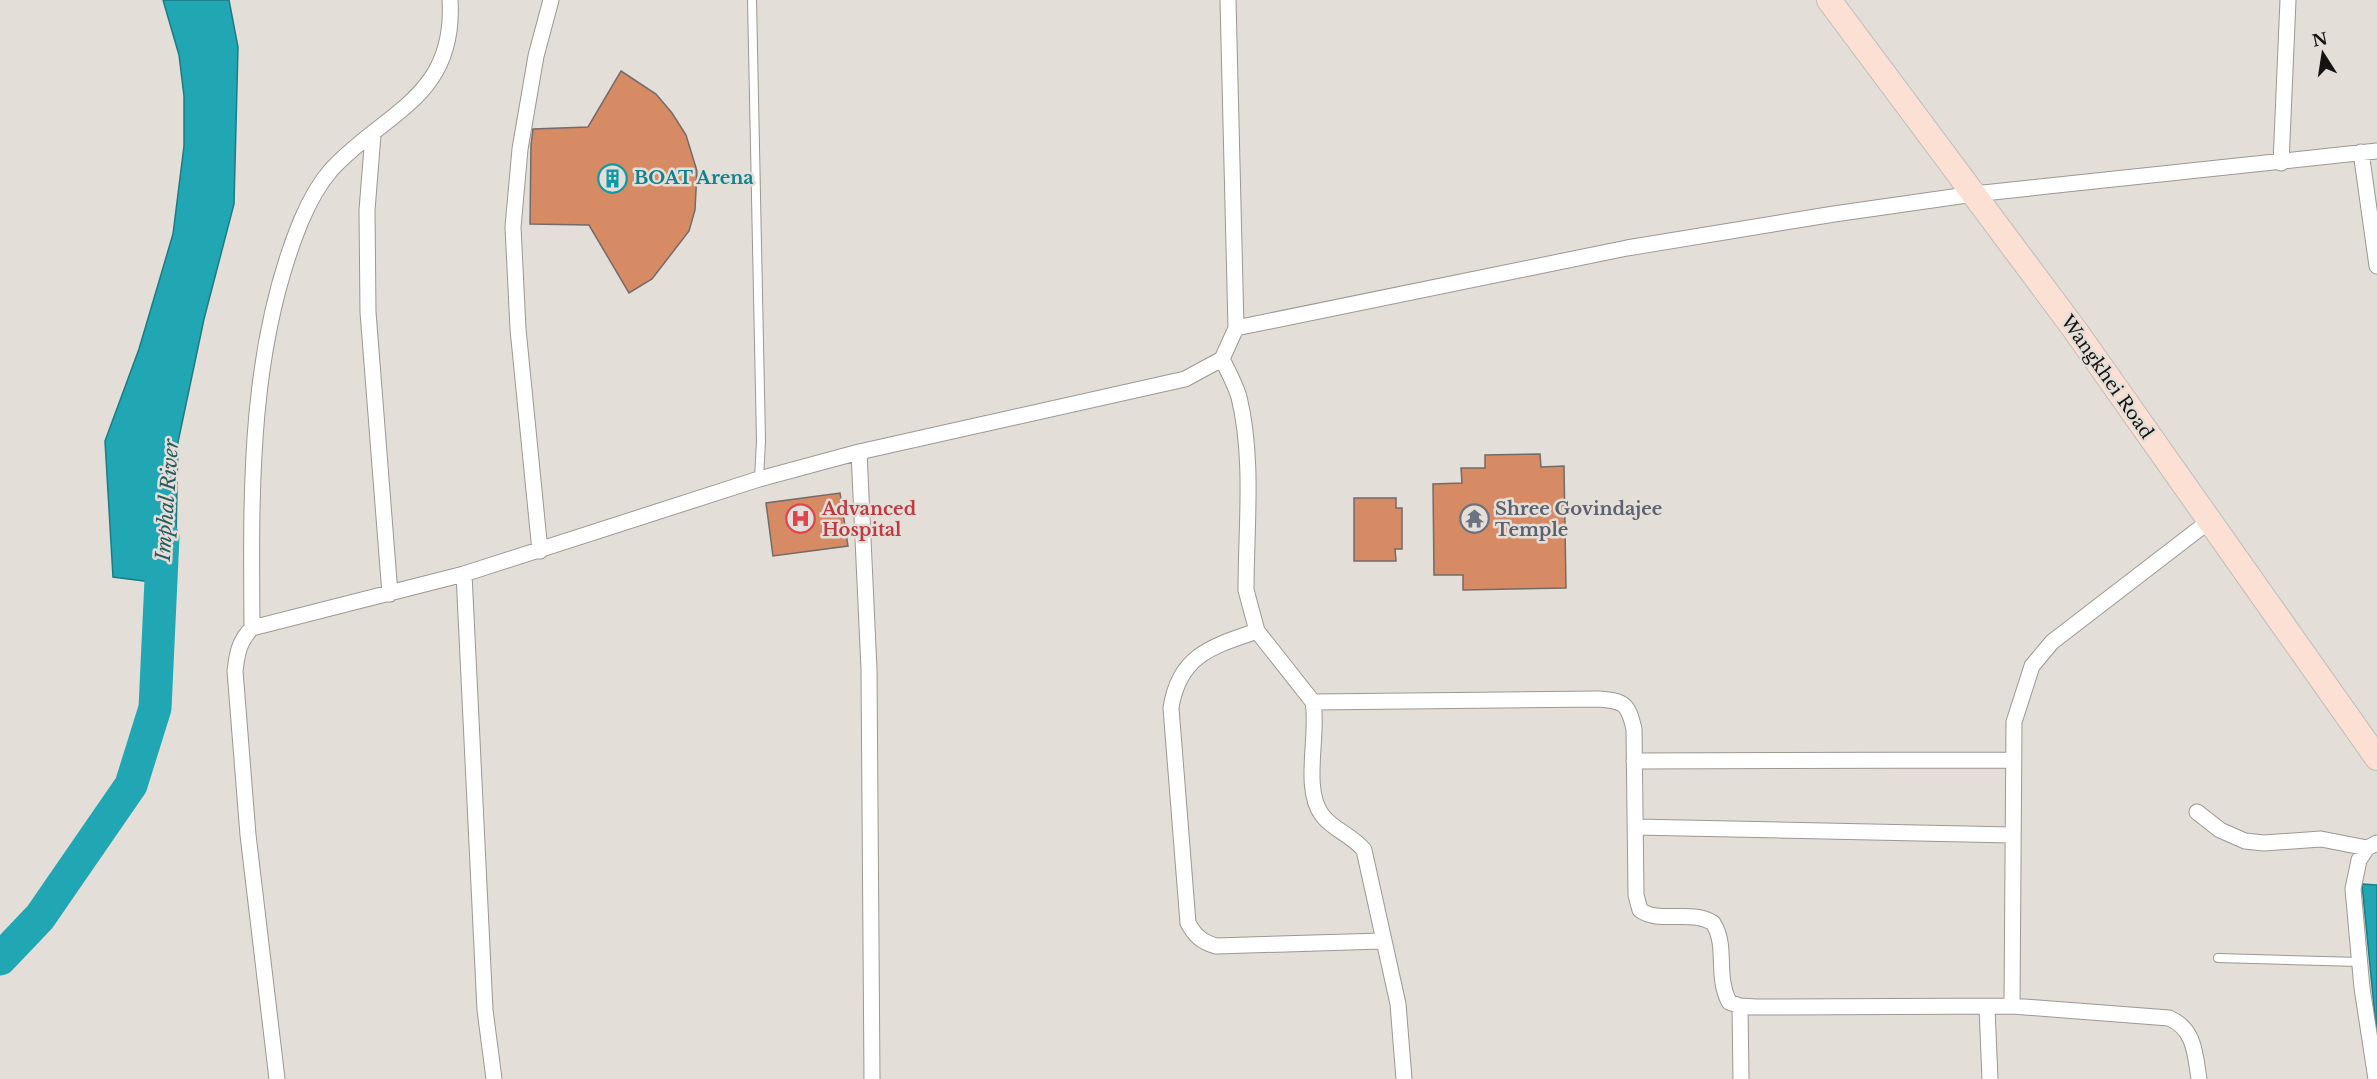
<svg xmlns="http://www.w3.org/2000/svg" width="2377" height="1079" viewBox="0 0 2377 1079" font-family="'Libre Baskerville',serif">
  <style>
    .water { fill: #21a7b3; stroke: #1d7b82; stroke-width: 1.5 }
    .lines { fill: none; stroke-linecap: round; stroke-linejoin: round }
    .river { stroke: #21a7b3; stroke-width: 33 }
    .building { fill: #d78b64; stroke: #726b68; stroke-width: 1.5 }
    .lane-casing { stroke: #9d9792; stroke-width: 10 }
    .street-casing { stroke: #9d9792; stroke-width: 17 }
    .primary-casing { stroke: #bdbdbc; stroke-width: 26 }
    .lane { stroke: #fff; stroke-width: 8 }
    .street { stroke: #fff; stroke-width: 15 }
    .primary { stroke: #fde0d4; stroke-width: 24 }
    .labels { text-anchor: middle; stroke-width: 5; stroke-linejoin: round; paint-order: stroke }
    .culture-label { font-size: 18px; font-weight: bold; fill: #0d838f; stroke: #e4ded8; text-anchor: start }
    .street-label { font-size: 18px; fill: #151311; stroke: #e4ded8 }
    .health-label { font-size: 18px; font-weight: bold; fill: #be3a42; stroke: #e4ded8; text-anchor: start }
    .worship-label { font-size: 18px; font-weight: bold; fill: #5b616d; stroke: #e4ded8; text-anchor: start }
    .water-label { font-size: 20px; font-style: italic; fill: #285a60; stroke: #e4ded8 }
  </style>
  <rect width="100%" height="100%" fill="#e4ded8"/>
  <path class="water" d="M163 0H229L238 47 234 204 204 319 178 442 175 585 113 577 105 441 139 349 173 234 184 146V96L179 55Z
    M2362 884 2377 885V1037Z"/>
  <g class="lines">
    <path class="river" d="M0 959 40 917 131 785 155 708 163 537"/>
  </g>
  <path class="building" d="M621 71 656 94 672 113 686 135 697 171 695 210 689 231 652 279 629 293 589 225 530 224 531 145 533 129 588 127Z
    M1540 454 1541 467 1564 466 1566 588 1463 590V575H1434L1433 484 1462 483 1461 468H1485V455Z
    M840 493 848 546 773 556 766 503Z
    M1354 498H1396V508H1402V549H1395L1396 561H1354Z"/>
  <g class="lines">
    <defs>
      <path id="lane" d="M752 0 761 441 759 479
        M2218 958 2360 962"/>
      <path id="street" d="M373 135 367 210 368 312 390 594
        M2361 152 2377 266
        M2281 163 2288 0
        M1236 328 1627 248 1834 214 1974 194 2377 151
        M1222 359C1228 371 1235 384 1239 397 1254 459 1246 527 1246 590L1257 631 1313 702C1319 735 1302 788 1322 815 1333 830 1352 835 1364 850L1398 1004 1404 1079
        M859 452 869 669 872 1079
        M540 551 518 329 513 227 520 149 536 56 551 0
        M464 574 485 1010 494 1079
        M252 628C251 491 248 350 301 221 309 202 318 185 331 170 384 112 456 98 450 0
        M1257 631C1213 646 1179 655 1171 708L1188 923C1195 936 1202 942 1216 946L1382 941
        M1313 702 1599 699C1625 701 1628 704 1634 729L1636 895 1640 910C1659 924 1691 909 1713 923 1728 946 1715 974 1729 1002L1740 1006 1756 1007 2012 1006 2169 1018C2195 1029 2195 1054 2199 1079
        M1634 761 2012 760
        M2197 812 2220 830 2245 841 2264 843 2321 839 2367 848
        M1635 827 2012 835
        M1740 1006 1741 1079
        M2012 1006 2014 722 2032 666 2052 642 2208 522
        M1987 1008 1990 1079
        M277 1079 248 835 235 671C237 654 239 641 252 628L464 574 759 479 859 452 1185 379 1222 359 1236 328 1228 0
        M2376 1079 2362 988 2353 889 2359 860 2367 848 2377 843"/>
      <path id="primary" d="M1829 0 2075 330 2377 758"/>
    </defs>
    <use href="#lane" class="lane-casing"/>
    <use href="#street" class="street-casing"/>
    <use href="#primary" class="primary-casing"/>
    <use href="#lane" class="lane"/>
    <use href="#street" class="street"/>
    <use href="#primary" class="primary"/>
  </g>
  <defs>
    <symbol id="building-ring" viewBox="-11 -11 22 22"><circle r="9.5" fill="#e4ded8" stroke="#0f9aa8" stroke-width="1.5"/><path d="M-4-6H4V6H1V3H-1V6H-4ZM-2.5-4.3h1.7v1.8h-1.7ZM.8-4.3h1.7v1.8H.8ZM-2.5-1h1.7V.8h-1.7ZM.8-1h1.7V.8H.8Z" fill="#0f9aa8"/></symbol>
    <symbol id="hospital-ring" viewBox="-11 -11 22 22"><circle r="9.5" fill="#e4ded8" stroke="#e0444e" stroke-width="1.5"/><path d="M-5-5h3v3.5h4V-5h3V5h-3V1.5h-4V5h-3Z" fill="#e0444e"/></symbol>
    <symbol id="temple-ring" viewBox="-11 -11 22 22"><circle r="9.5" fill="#e4ded8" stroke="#6b7280" stroke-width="1.5"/><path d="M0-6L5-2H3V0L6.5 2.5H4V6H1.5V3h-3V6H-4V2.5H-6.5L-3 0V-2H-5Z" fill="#6b7280"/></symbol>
  </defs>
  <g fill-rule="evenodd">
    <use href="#building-ring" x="596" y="162" width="33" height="33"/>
    <use href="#hospital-ring" x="784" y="502" width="33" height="33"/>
    <use href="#temple-ring" x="1458" y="502" width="33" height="33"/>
  </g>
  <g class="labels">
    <g class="culture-label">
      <text x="634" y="184">BOAT Arena</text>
    </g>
    <g class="street-label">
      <text transform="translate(2107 377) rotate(55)" y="6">Wangkhei Road</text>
    </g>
    <g class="health-label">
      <text x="822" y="515">Advanced<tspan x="822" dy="21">Hospital</tspan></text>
    </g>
    <g class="worship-label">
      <text x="1495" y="515">Shree Govindajee<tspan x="1495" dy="21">Temple</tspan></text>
    </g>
    <g class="water-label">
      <text transform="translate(167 500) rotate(-86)" y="7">Imphal River</text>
    </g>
  </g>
  <g transform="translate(2323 54) rotate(348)" stroke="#e4ded8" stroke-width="4.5" paint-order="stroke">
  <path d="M0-4.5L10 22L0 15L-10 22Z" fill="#151311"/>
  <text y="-9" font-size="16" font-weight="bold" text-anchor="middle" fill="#151311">N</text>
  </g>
</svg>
